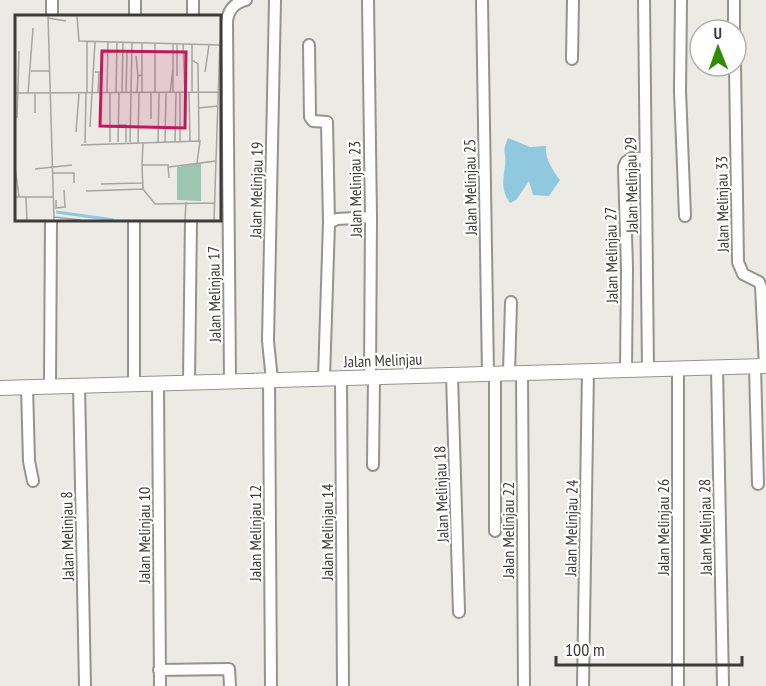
<svg xmlns="http://www.w3.org/2000/svg" width="766" height="686" viewBox="0 0 766 686" font-family="'PT Sans Narrow',sans-serif">
  <style>
    .water { fill: #90c8df }
    .lines { fill: none; stroke-linecap: round; stroke-linejoin: round }
    .minor-casing { stroke: #94938e; stroke-width: 14 }
    .tertiary-casing { stroke: #94938e; stroke-width: 16 }
    .minor { stroke: #fff; stroke-width: 10 }
    .tertiary { stroke: #fff; stroke-width: 14 }
    .labels { text-anchor: middle; stroke-width: 4.5; stroke-linejoin: round; paint-order: stroke }
    .street-label { font-size: 16px; fill: #3b3b39; stroke: #fff }
    .inset-river { fill: none; stroke: #90c8df; stroke-width: 3 }
    .inset-road { fill: none; stroke: #a5a4a0; stroke-width: 1.5 }
    .view { fill: #c2185b; fill-opacity: 0.15; stroke: #c2185b; stroke-width: 3 }
    .inset-edge { fill: none; stroke: #3b3b39; stroke-width: 3 }
  </style>
  <rect width="100%" height="100%" fill="#ebeae4"/>
  <path class="water" d="M508 138 530 147 546 146C545 159 552 169 560 180L549 196 533 195 529 181 516 200 510 203C501 191 503 180 505 166 507 152 501 154 508 138Z"/>
  <g class="lines">
    <defs>
      <path id="minor" d="M368 0 371 217 370 377
        M482 0 488 374
        M644 0 648 369
        M681 0 680 91 685 216
        M734 0V30
        M52 16V0
        M135 16V0
        M193 16V0
        M309 45 310 117 313 121 327 122 329 223
        M572 59 573 0
        M735 66 738 262 743 274 759 282 761 287 765 366
        M755 366 758 484
        M717 367 723 686
        M678 368V686
        M626 370 627 268 624 167 626 162 632 158H646
        M509 373 511 302
        M522 373 524 686
        M495 374V531
        M452 375 459 612
        M324 378 329 223 337 219 371 217
        M341 378 343 686
        M269 380 271 686
        M272 380 268 341 275 0
        M230 381 227 22C228 10 234 3 246 0
        M189 382 191 219
        M158 383 160 686
        M134 384V219
        M79 385 85 686
        M50 386 51 219
        M27 387 29 461 33 481
        M373 465 374 377
        M159 670 229 669 230 686
        M583 686 588 371"/>
      <path id="tertiary" d="M0 388 766 366"/>
    </defs>
    <use href="#minor" class="minor-casing"/>
    <use href="#tertiary" class="tertiary-casing"/>
    <use href="#minor" class="minor"/>
    <use href="#tertiary" class="tertiary"/>
  </g>
  <g class="labels">
    <g class="street-label">
      <text transform="translate(631 185) rotate(-91)" y="6">Jalan Melinjau 29</text>
      <text transform="translate(470 187) rotate(-91)" y="6">Jalan Melinjau 25</text>
      <text transform="translate(355 189) rotate(-91)" y="6">Jalan Melinjau 23</text>
      <text transform="translate(256 190) rotate(-89)" y="6">Jalan Melinjau 19</text>
      <text transform="translate(722 204) rotate(-91)" y="6">Jalan Melinjau 33</text>
      <text transform="translate(611 255) rotate(-91)" y="6">Jalan Melinjau 27</text>
      <text transform="translate(214 294) rotate(-91)" y="6">Jalan Melinjau 17</text>
      <text transform="translate(383 360) rotate(-2)" y="6">Jalan Melinjau</text>
      <text transform="translate(441 494) rotate(-92)" y="6">Jalan Melinjau 18</text>
      <text transform="translate(663 527) rotate(-90)" y="6">Jalan Melinjau 26</text>
      <text transform="translate(705 527) rotate(-91)" y="6">Jalan Melinjau 28</text>
      <text transform="translate(571 528) rotate(-89)" y="6">Jalan Melinjau 24</text>
      <text transform="translate(508 530) rotate(-90)" y="6">Jalan Melinjau 22</text>
      <text transform="translate(327 532) rotate(-90)" y="6">Jalan Melinjau 14</text>
      <text transform="translate(255 533) rotate(-90)" y="6">Jalan Melinjau 12</text>
      <text transform="translate(144 535) rotate(-90)" y="6">Jalan Melinjau 10</text>
      <text transform="translate(67 536) rotate(-91)" y="6">Jalan Melinjau 8</text>
    </g>
  </g>
  <g transform="translate(15 15)">
    <rect width="206" height="206" fill="#ebeae4"/>
    <path d="M186 148V186L162 185V152Z" fill="#9dc6b0"/>
    <path class="inset-river" d="M41 197 99 205"/>
    <path class="inset-road" d="M33 1 39 205M62 1 64 26 205 30M33 3 51 6M72 27V78M168 29 170 77M121 41 123 61M177 45 183 49 184 126M16 56H34M80 57H84L83 78M190 57 194 30M162 61V29M127 77V28M158 77V29M165 77V127M174 77 175 126M177 77V29M0 78 204 77M13 78 18 13M92 78 93 27M95 78V127M101 78 102 27M107 78 108 28M111 78 112 37 117 36M116 78 117 28M122 78 123 61 127 60M136 78V104M140 78V28M155 78 158 54M183 93 203 91M20 98V79M2 103 4 36M103 110H111V127M75 112 80 27M61 117 64 79M103 127 104 78M115 127 116 78M143 127 144 78M150 127 151 78M160 127 161 78M70 128 71 78M123 128 124 78M66 130 185 126 182 148M127 150 128 128M0 152 4 182M154 152 201 146M20 154 57 150M38 158H59V168M86 169 127 168M128 174 127 150H153L154 163M71 176 128 174 140 189 200 188M0 182H38M11 182 12 205M41 185V193L50 192 49 175M39 202 66 205M170 205 171 187M199 205 205 26"/>
    <path class="view" d="M87 36 171 37 170 113 85 111Z"/>
    <rect width="206" height="206" class="inset-edge"/>
  </g>
  <g transform="translate(718 48) rotate(359)"><circle r="28" fill="#ffffff" stroke="#b1b1b0" stroke-width="1.5"/>
  <path d="M0-4.5L10 22L0 15L-10 22Z" fill="#2e8d00"/>
  <text y="-9" font-size="16" font-weight="bold" text-anchor="middle" fill="#3b3b39">U</text>
  </g>
  <path d="M556 656v9h186v-9" fill="none" stroke="#3b3b39" stroke-width="3"/>
  <text x="565" y="656" font-size="18" fill="#3b3b39" stroke="#ffffff" stroke-width="4.5" paint-order="stroke">100 m</text>
</svg>
